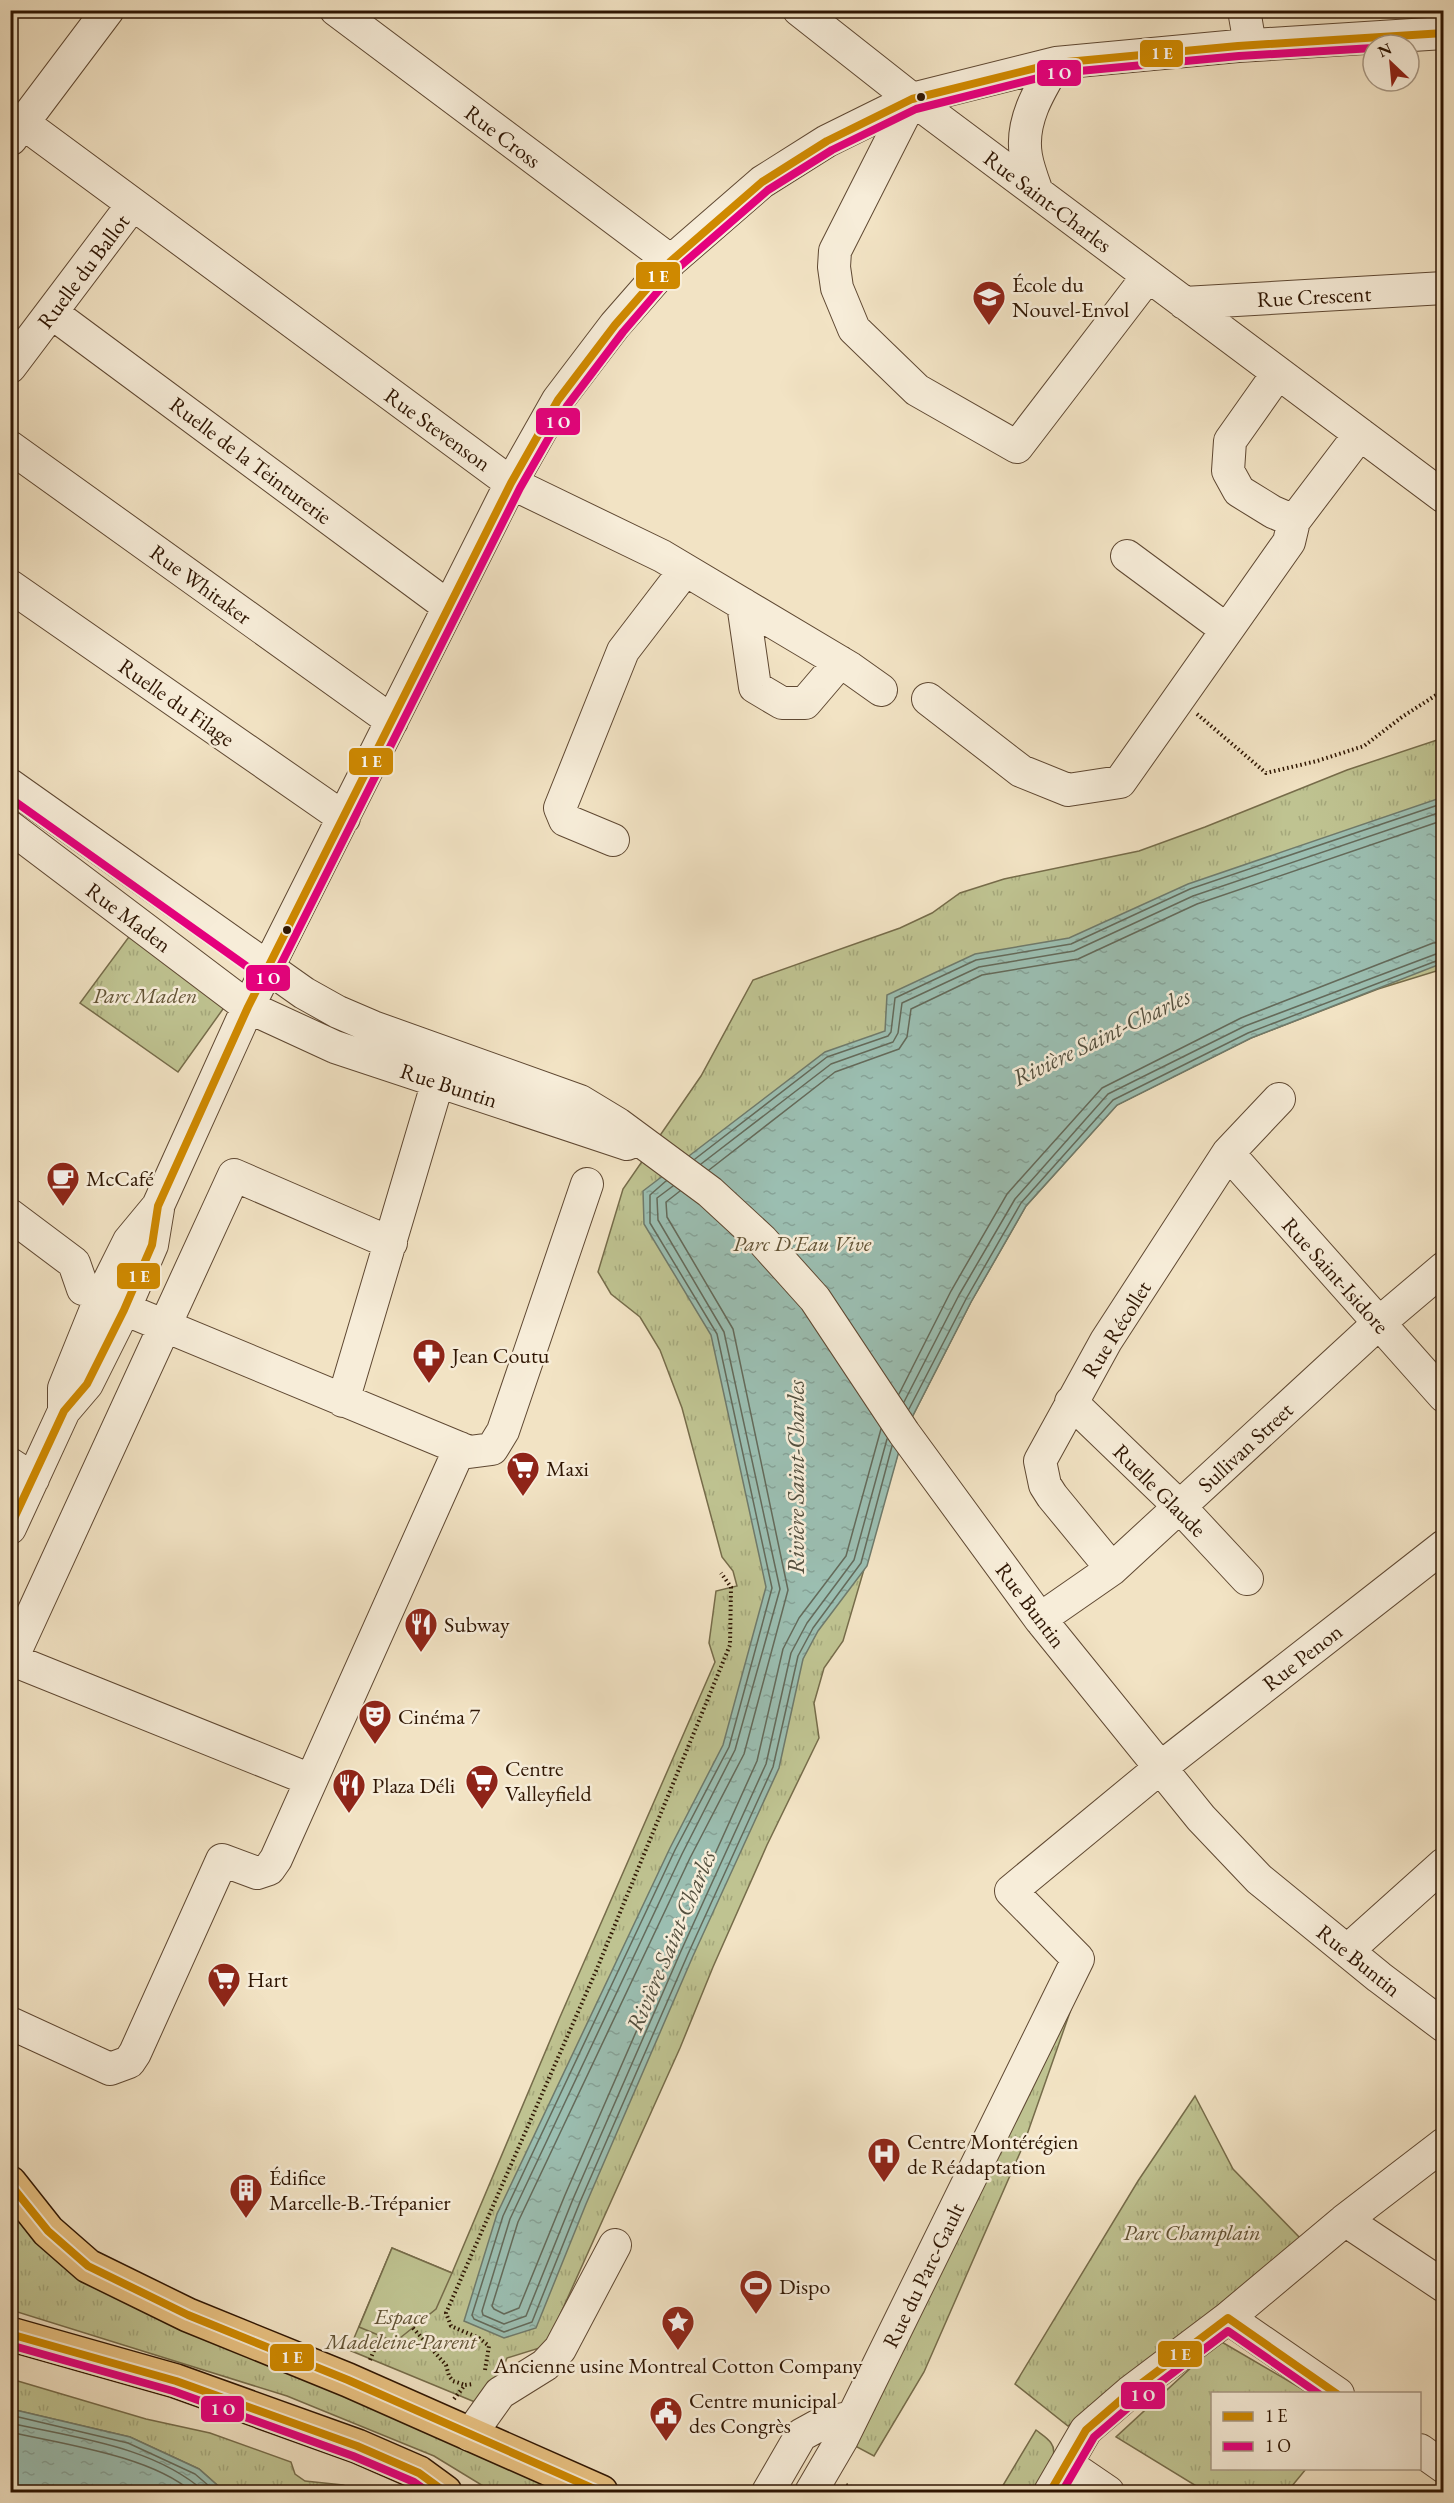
<svg xmlns="http://www.w3.org/2000/svg" width="1454" height="2503" viewBox="0 0 1454 2503" font-family="'EB Garamond',serif">
  <style>
    .grass { fill: url(#grass-tufts); stroke: #766c4a; stroke-width: 1.5 }
    .garden { fill: #bfc391; stroke: #766c4a; stroke-width: 1.5 }
    .water { fill: url(#water-ripples); stroke: #6f7a6b; stroke-width: 1.5 }
    .lines { fill: none; stroke-linecap: round; stroke-linejoin: round }
    .shore { stroke: #646a5a; stroke-width: 1.5 }
    .minor-casing { stroke: #5f4832; stroke-width: 34 }
    .major-casing { stroke: #2e1502; stroke-width: 36 }
    .path { stroke: #2e1502; stroke-width: 4; stroke-dasharray: 1.5 3; stroke-linecap: butt }
    .minor { stroke: #f7edd9; stroke-width: 32 }
    .major { stroke: #e9c282; stroke-width: 33 }
    .bus-1-casing { stroke: #f7edd9; stroke-width: 12 }
    .bus-2-casing { stroke: #f7edd9; stroke-width: 12 }
    .bus-1 { stroke: #cf8900; stroke-width: 8 }
    .bus-2 { stroke: #e5007d; stroke-width: 8 }
    .bus-dot { fill: #2e1502; stroke: #f7edd9; stroke-width: 2 }
    .labels { text-anchor: middle; stroke-width: 5; stroke-linejoin: round; paint-order: stroke }
    .street-label { font-size: 22px; fill: #2e1502; stroke: #f7edd9 }
    .poi-label { font-size: 22px; fill: #2e1502; stroke: #f7edd9; text-anchor: start }
    .park-label { font-size: 22px; font-style: italic; fill: #615234; stroke: #f7edd9 }
    .water-label { font-size: 24px; font-style: italic; fill: #54503f; stroke: #f7edd9 }
    .line-badge { stroke: #f7edd9; stroke-width: 2 }
    .badge-label { font-size: 16px; text-anchor: middle; font-weight: bold; fill: #fff }
  </style>
  <defs>
    <pattern id="grass-tufts" width="24" height="20" patternUnits="userSpaceOnUse" patternTransform="scale(1.5)"><rect width="24" height="20" fill="#bfc391"/><path d="M3 7l-1-3M5 7V3M7 7l1-3M15 17l-1-3M17 17v-4M19 17l1-3" fill="none" stroke="#a4a77b"/></pattern>
    <pattern id="water-ripples" width="26" height="14" patternUnits="userSpaceOnUse" patternTransform="scale(1.5)"><rect width="26" height="14" fill="#9bbeb1"/><path d="M2 4q2-2 4 0t4 0M15 11q2-2 4 0t4 0" fill="none" stroke="#86a297"/></pattern>
  </defs>
  <rect width="100%" height="100%" fill="#f2e3c4"/>
  <filter id="stains"><feTurbulence type="fractalNoise" baseFrequency=".00333" numOctaves="4"/><feColorMatrix values="0 0 0 0 .2 0 0 0 0 .09 0 0 0 0 .02 0 0 0 .5 -.17"/></filter>
  <radialGradient id="worn" r=".72"><stop offset=".6" stop-color="#630" stop-opacity="0"/><stop offset="1" stop-color="#630" stop-opacity=".3"/></radialGradient>
  <path class="grass" d="M1443 738V969L1378 989 1251 1038 1117 1105 1026 1206 971 1302 904 1433 843 1641 824 1668 814 1703 819 1738 767 1845 713 1967 680 2048 546 2346 507 2358 487 2407 349 2350 392 2248 452 2273 560 2017 715 1662 709 1643 716 1591 737 1586 733 1571 722 1557 682 1408 660 1350 640 1317 611 1294 598 1272 623 1189 701 1076 753 980 900 928 932 913 960 893 1004 879 1139 851 1205 827 1347 770Z
    M134 930 228 1002 178 1072 80 1003Z
    M1076 1995 1023 2146 924 2372 874 2456 842 2439Z
    M1195 2096 1233 2169 1301 2239 1068 2426 1015 2384 1138 2181Z
    M10 2195 32 2224 579 2492H493L434 2456 287 2396 11 2310Z
    M1220 2341 1309 2393 1212 2394V2468L1306 2469 1287 2492H1206L1116 2437Z
    M11 2379 146 2419 210 2433 291 2462 295 2474 305 2481 343 2485 361 2492H225L199 2469 130 2437 11 2409Z
    M1036 2430C1041 2434 1048 2438 1051 2443 1061 2456 1041 2480 1034 2492H999Z"/>
  <path class="garden" d="M392 2248 452 2273 436 2309 395 2342 359 2327Z"/>
  <path class="water" d="M1443 797V963L1251 1038 1117 1105 1026 1206 971 1302 904 1433 867 1566 818 1631 803 1659 779 1768 693 1956 586 2204 536 2328 504 2338 464 2321 497 2214 670 1848 723 1745 766 1587 711 1335 644 1224 643 1191 825 1052 885 1031 887 995 975 954 1069 938 1188 884Z
    M11 2409 130 2437 199 2469 225 2492H11Z"/>
  <g class="lines">
    <path class="shore" d="M695 1159 827 1057 888 1036 891 1032 895 998 976 960 1071 944 1190 889 1444 803
      M701 1164 831 1064 893 1042 898 1033 902 1003 979 967 1074 951 1193 896 1444 811
      M709 1170 835 1072 899 1049 907 1037 911 1009 982 975 1078 959 1197 904 1444 820
      M666 1181 650 1195V1223L717 1334 772 1588 729 1747 675 1850 503 2216 472 2315 474 2319 504 2332 532 2322 580 2202 688 1954 773 1767 798 1656 813 1628 861 1563 892 1446
      M673 1186 657 1198 658 1220 724 1332 780 1589 735 1750 682 1854 510 2219 482 2311 483 2315 504 2324 526 2316 573 2199 681 1951 766 1764 791 1653 807 1623 854 1560 887 1439
      M680 1191 666 1202 667 1217 733 1329 788 1590 744 1754 690 1858 518 2222 492 2306 494 2309 504 2314 519 2308 565 2195 673 1947 757 1761 783 1649 799 1618 846 1556 881 1429
      M899 1394 951 1291 1007 1194 1102 1088 1241 1018 1433 943 1444 942
      M904 1402 959 1295 1015 1199 1108 1094 1245 1026 1444 951
      M909 1409 966 1299 1021 1203 1113 1100 1248 1033 1444 958
      M10 2415 128 2443 195 2474 216 2492
      M10 2423C76 2438 153 2446 205 2492
      M10 2432C63 2444 151 2456 192 2492"/>
    <defs>
      <path id="minor" d="M336 10 671 261
        M799 10 912 99 1444 497
        M1244 10 1250 45
        M912 99 835 251 834 267 837 288 854 329 917 390 1017 447 1148 276
        M23 123 511 483 662 556 850 668 881 690
        M11 139 108 10
        M1037 192C1033 181 1028 168 1026 156 1020 122 1039 91 1056 63
        M1184 303 1444 288
        M52 313 449 607
        M10 367 133 204
        M1278 373 1230 441 1228 471 1239 491 1273 512 1294 521 1360 434
        M10 447 392 721
        M1127 556 1227 630
        M10 586 344 818
        M743 604 755 687 782 703H805L840 662
        M928 699 1021 771 1068 790 1120 782 1289 542 1294 521
        M10 785 304 993 338 1012 373 1027 580 1101 618 1124 710 1192 762 1240 815 1299 904 1433 1040 1619 1201 1818 1259 1879 1379 1977 1444 2026
        M10 827 248 1007 335 1047 627 1144
        M613 840 565 820 560 808 623 651 685 570
        M1228 1153 1444 1396
        M10 1215 74 1263 83 1289
        M100 1299 469 1452 492 1449 503 1431 587 1184
        M343 1401 438 1081
        M1071 1402 1179 1506 1247 1579
        M64 1411V1388L100 1299 129 1241 158 1206 248 1007 511 483 558 400 615 325 671 261 762 182 827 141 912 99 1056 63 1238 46 1444 33
        M10 1464 33 1479
        M10 1528 64 1411 87 1384 124 1310 152 1245 158 1209
        M1112 1569 1052 1496 1045 1485 1040 1461 1106 1341 1228 1153 1279 1099
        M1040 1619 1112 1569 1379 1323 1444 1268
        M10 1659 311 1780
        M10 1663 234 1175 391 1243
        M1347 1951 1444 1864
        M10 2023 110 2069 129 2062 135 2053 222 1860 257 1873 269 1869 276 1859 460 1448
        M1345 2220 1444 2286
        M1228 2318 1338 2394
        M470 2435 500 2393 545 2365 560 2349 615 2245
        M1420 2450 1444 2467
        M1067 2464 1108 2492
        M768 2492 801 2435 821 2424 852 2417
        M811 2492 842 2439 1078 1959 1011 1891 1160 1768 1444 1546
        M1050 2492 1086 2430 1130 2392 1228 2318 1345 2220 1444 2144"/>
      <path id="major" d="M10 2183 48 2231 88 2266 188 2315 348 2380 601 2492
        M10 2334 176 2381 357 2446 419 2473 445 2492"/>
    </defs>
    <use href="#minor" class="minor-casing"/>
    <use href="#major" class="major-casing"/>
    <path class="path" d="M1197 714 1266 773 1317 761 1364 746 1402 717 1444 690
      M413 2328 446 2365 449 2376 453 2381 465 2385
      M370 2360 380 2336
      M485 2370 489 2346 479 2338 451 2326 446 2313 596 1971 730 1645 731 1587 721 1573
      M454 2399 465 2385 473 2384
      M846 2485 856 2489"/>
    <use href="#minor" class="minor"/>
    <use href="#major" class="major"/>
    <defs>
      <path id="bus-1" d="M10 1527 64 1411 87 1384 124 1310 152 1245 158 1206 248 1007 511 483 558 400 615 325 671 261 762 182 827 141 912 99 1056 63 1238 46 1444 33
        M10 2184 48 2231 88 2266 188 2315 348 2380 601 2492
        M10 2334 176 2381 357 2446 419 2473 445 2492
        M1050 2492 1086 2430 1130 2392 1228 2318 1337 2394"/>
      <path id="bus-2" d="M10 798 263 978H274L520 488 567 406 623 332 678 268 768 190 832 150 916 109 1058 73 1239 56 1373 48
        M10 2345 173 2391 353 2456 414 2482 428 2492
        M1062 2492 1094 2437 1137 2400 1228 2331 1319 2394"/>
    </defs>
    <use href="#bus-1" class="bus-1-casing"/>
    <use href="#bus-2" class="bus-2-casing"/>
    <use href="#bus-1" class="bus-1"/>
    <use href="#bus-2" class="bus-2"/>
  </g>
  <defs>
    <symbol id="university-pin" viewBox="-11 -11 22 30"><path d="M0 17L-7.5 6A9.5 9.5 0 1 1 7.5 6Z" fill="#8f2418" stroke="#f7edd9"/><path d="M0-5L7-2L0 1L-7-2ZM-4 1L0 2.5L4 1V4Q0 6-4 4Z" fill="#fff"/></symbol>
    <symbol id="cafe-pin" viewBox="-11 -11 22 30"><path d="M0 17L-7.5 6A9.5 9.5 0 1 1 7.5 6Z" fill="#8f2418" stroke="#f7edd9"/><path d="M-5.5-4.5H6V0H3Q3 3.5 0 3.5H-2.5Q-5.5 3.5-5.5 0ZM3-3.2v2h1.7v-2ZM-6 4.5H4V6H-6Z" fill="#fff"/></symbol>
    <symbol id="pharmacy-pin" viewBox="-11 -11 22 30"><path d="M0 17L-7.5 6A9.5 9.5 0 1 1 7.5 6Z" fill="#8f2418" stroke="#f7edd9"/><path d="M-2-6h4v4h4v4h-4v4h-4v-4h-4v-4h4Z" fill="#fff"/></symbol>
    <symbol id="supermarket-pin" viewBox="-11 -11 22 30"><path d="M0 17L-7.5 6A9.5 9.5 0 1 1 7.5 6Z" fill="#8f2418" stroke="#f7edd9"/><path d="M-6-5.5h2.5l.6 2H6L4.5 2H-2.5L-4.4-4H-6ZM-1.5 3.2a1.3 1.3 0 1 0 .1 0ZM3 3.2a1.3 1.3 0 1 0 .1 0Z" fill="#fff"/></symbol>
    <symbol id="restaurant-pin" viewBox="-11 -11 22 30"><path d="M0 17L-7.5 6A9.5 9.5 0 1 1 7.5 6Z" fill="#8f2418" stroke="#f7edd9"/><path d="M-5-6h1v4h1v-4h1v4h1v-4h1v5L-1.5 .5V6h-2V.5L-5-1ZM5-6V6H3V1.5H1.5Q1.5-4 5-6Z" fill="#fff"/></symbol>
    <symbol id="theatre-pin" viewBox="-11 -11 22 30"><path d="M0 17L-7.5 6A9.5 9.5 0 1 1 7.5 6Z" fill="#8f2418" stroke="#f7edd9"/><path d="M-5-5.5Q0-4 5-5.5V0Q5 5 0 6Q-5 5-5 0ZM-3.3-2.5H-1v1.5H-3.3ZM1-2.5H3.3v1.5H1ZM-2.8 1Q0 5.5 2.8 1Z" fill="#fff"/></symbol>
    <symbol id="hospital-pin" viewBox="-11 -11 22 30"><path d="M0 17L-7.5 6A9.5 9.5 0 1 1 7.5 6Z" fill="#8f2418" stroke="#f7edd9"/><path d="M-5-5h3v3.5h4V-5h3V5h-3V1.5h-4V5h-3Z" fill="#fff"/></symbol>
    <symbol id="building-pin" viewBox="-11 -11 22 30"><path d="M0 17L-7.5 6A9.5 9.5 0 1 1 7.5 6Z" fill="#8f2418" stroke="#f7edd9"/><path d="M-4-6H4V6H1V3H-1V6H-4ZM-2.5-4.3h1.7v1.8h-1.7ZM.8-4.3h1.7v1.8H.8ZM-2.5-1h1.7V.8h-1.7ZM.8-1h1.7V.8H.8Z" fill="#fff"/></symbol>
    <symbol id="stadium-pin" viewBox="-11 -11 22 30"><path d="M0 17L-7.5 6A9.5 9.5 0 1 1 7.5 6Z" fill="#8f2418" stroke="#f7edd9"/><path d="M0-5a6.5 5 0 1 0 0 10a6.5 5 0 1 0 0-10ZM-3.5-1.8h7v3.6h-7Z" fill="#fff"/></symbol>
    <symbol id="sight-pin" viewBox="-11 -11 22 30"><path d="M0 17L-7.5 6A9.5 9.5 0 1 1 7.5 6Z" fill="#8f2418" stroke="#f7edd9"/><path d="M0-6L1.8-2.2L6-1.7L2.9 1.2L3.7 5.4L0 3.3L-3.7 5.4L-2.9 1.2L-6-1.7L-1.8-2.2Z" fill="#fff"/></symbol>
    <symbol id="civic-pin" viewBox="-11 -11 22 30"><path d="M0 17L-7.5 6A9.5 9.5 0 1 1 7.5 6Z" fill="#8f2418" stroke="#f7edd9"/><path d="M-.6-6.5H3V-4.5H.6V-3L4-1V1h2V6H-6V1h2V-1L-.6-3ZM-1.2 2.5V6h2.4V2.5Z" fill="#fff"/></symbol>
  </defs>
  <g fill-rule="evenodd">
    <use href="#university-pin" x="970" y="278" width="38" height="52"/>
    <use href="#cafe-pin" x="44" y="1159" width="38" height="52"/>
    <use href="#pharmacy-pin" x="410" y="1336" width="38" height="52"/>
    <use href="#supermarket-pin" x="504" y="1449" width="38" height="52"/>
    <use href="#restaurant-pin" x="402" y="1605" width="38" height="52"/>
    <use href="#theatre-pin" x="356" y="1697" width="38" height="52"/>
    <use href="#supermarket-pin" x="463" y="1762" width="38" height="52"/>
    <use href="#restaurant-pin" x="330" y="1766" width="38" height="52"/>
    <use href="#supermarket-pin" x="205" y="1960" width="38" height="52"/>
    <use href="#hospital-pin" x="865" y="2135" width="38" height="52"/>
    <use href="#building-pin" x="227" y="2171" width="38" height="52"/>
    <use href="#stadium-pin" x="737" y="2267" width="38" height="52"/>
    <use href="#sight-pin" x="659" y="2303" width="38" height="52"/>
    <use href="#civic-pin" x="647" y="2394" width="38" height="52"/>
  </g>
  <g class="bus-dot">
    <circle cx="921" cy="97" r="5"/>
    <circle cx="287" cy="930" r="5"/>
  </g>
  <g class="labels">
    <g class="street-label">
      <text transform="translate(503 136) rotate(37)" y="8">Rue Cross</text>
      <text transform="translate(1048 201) rotate(37)" y="8">Rue Saint-Charles</text>
      <text transform="translate(83 271) rotate(-53)" y="8">Ruelle du Ballot</text>
      <text transform="translate(1314 296) rotate(-3)" y="8">Rue Crescent</text>
      <text transform="translate(438 429) rotate(36)" y="8">Rue Stevenson</text>
      <text transform="translate(251 460) rotate(37)" y="8">Ruelle de la Teinturerie</text>
      <text transform="translate(201 584) rotate(36)" y="8">Rue Whitaker</text>
      <text transform="translate(177 702) rotate(35)" y="8">Ruelle du Filage</text>
      <text transform="translate(129 917) rotate(37)" y="8">Rue Maden</text>
      <text transform="translate(449 1085) rotate(18)" y="8">Rue Buntin</text>
      <text transform="translate(1336 1275) rotate(48)" y="8">Rue Saint-Isidore</text>
      <text transform="translate(1116 1329) rotate(-58)" y="8">Rue Récollet</text>
      <text transform="translate(1245 1447) rotate(-43)" y="8">Sullivan Street</text>
      <text transform="translate(1160 1490) rotate(45)" y="8">Ruelle Glaude</text>
      <text transform="translate(1031 1605) rotate(53)" y="8">Rue Buntin</text>
      <text transform="translate(1302 1657) rotate(-38)" y="8">Rue Penon</text>
      <text transform="translate(1359 1960) rotate(39)" y="8">Rue Buntin</text>
      <text transform="translate(923 2275) rotate(-64)" y="8">Rue du Parc-Gault</text>
    </g>
    <g class="poi-label">
      <text x="1012" y="292">École du<tspan x="1012" dy="25">Nouvel-Envol</tspan></text>
      <text x="86" y="1186">McCafé</text>
      <text x="452" y="1363">Jean Coutu</text>
      <text x="546" y="1476">Maxi</text>
      <text x="444" y="1632">Subway</text>
      <text x="398" y="1724">Cinéma 7</text>
      <text x="505" y="1776">Centre<tspan x="505" dy="25">Valleyfield</tspan></text>
      <text x="372" y="1793">Plaza Déli</text>
      <text x="247" y="1987">Hart</text>
      <text x="907" y="2149">Centre Montérégien<tspan x="907" dy="25">de Réadaptation</tspan></text>
      <text x="269" y="2185">Édifice<tspan x="269" dy="25">Marcelle-B.-Trépanier</tspan></text>
      <text x="779" y="2294">Dispo</text>
      <text x="678" y="2373" text-anchor="middle">Ancienne usine Montreal Cotton Company</text>
      <text x="689" y="2408">Centre municipal<tspan x="689" dy="25">des Congrès</tspan></text>
    </g>
    <g class="park-label">
      <text x="145" y="1003">Parc Maden</text>
      <text x="802" y="1251">Parc D'Eau Vive</text>
      <text x="1192" y="2240">Parc Champlain</text>
      <text x="401" y="2324">Espace<tspan x="401" dy="25">Madeleine-Parent</tspan></text>
    </g>
    <g class="water-label">
      <text transform="translate(1101 1037) rotate(-26)" y="8">Rivière Saint-Charles</text>
      <text transform="translate(796 1477) rotate(-90)" y="8">Rivière Saint-Charles</text>
      <text transform="translate(671 1941) rotate(-67)" y="8">Rivière Saint-Charles</text>
    </g>
  </g>
  <g class="line-badge">
    <rect x="1139" y="39" width="45" height="29" rx="6" fill="#cf8900"/>
    <rect x="1036" y="59" width="46" height="28" rx="6" fill="#e5007d"/>
    <rect x="635" y="261" width="46" height="29" rx="6" fill="#cf8900"/>
    <rect x="535" y="407" width="46" height="29" rx="6" fill="#e5007d"/>
    <rect x="348" y="747" width="46" height="29" rx="6" fill="#cf8900"/>
    <rect x="245" y="964" width="46" height="28" rx="6" fill="#e5007d"/>
    <rect x="116" y="1262" width="45" height="28" rx="6" fill="#cf8900"/>
    <rect x="1157" y="2340" width="46" height="28" rx="6" fill="#cf8900"/>
    <rect x="269" y="2343" width="46" height="29" rx="6" fill="#cf8900"/>
    <rect x="1120" y="2381" width="46" height="29" rx="6" fill="#e5007d"/>
    <rect x="200" y="2395" width="45" height="28" rx="6" fill="#e5007d"/>
  </g>
  <g class="badge-label">
    <text x="1162" y="59">1 E</text>
    <text x="1059" y="79">1 O</text>
    <text x="658" y="282">1 E</text>
    <text x="558" y="428">1 O</text>
    <text x="371" y="767">1 E</text>
    <text x="268" y="984">1 O</text>
    <text x="139" y="1282">1 E</text>
    <text x="1180" y="2360">1 E</text>
    <text x="292" y="2363">1 E</text>
    <text x="1143" y="2401">1 O</text>
    <text x="223" y="2415">1 O</text>
  </g>
  <rect width="1454" height="2503" fill="none" stroke="#f2e3c4" stroke-width="36"/>
  <rect x="12" y="12" width="1430" height="2479" fill="none" stroke="#2e1502" stroke-width="3"/>
  <rect x="18" y="18" width="1418" height="2467" fill="none" stroke="#2e1502" stroke-width="1.5"/>
  <rect x="1211" y="2392" width="210" height="78" fill="#f7edd9" stroke="#a79783" stroke-width="1.5"/>
  <rect x="1223" y="2412" width="30" height="9" fill="#cf8900" stroke="#a79783" stroke-width="1.5"/>
  <text x="1265" y="2422" font-size="18" fill="#2e1502">1 E</text>
  <rect x="1223" y="2442" width="30" height="9" fill="#e5007d" stroke="#a79783" stroke-width="1.5"/>
  <text x="1265" y="2452" font-size="18" fill="#2e1502">1 O</text>
  <g transform="translate(1391 63) rotate(334)"><circle r="28" fill="#f7edd9" stroke="#a79783" stroke-width="1.5"/>
  <path d="M0-4.5L10 22L0 15L-10 22Z" fill="#8f2418"/>
  <text y="-9" font-size="16" font-weight="bold" text-anchor="middle" fill="#2e1502">N</text>
  </g>
  <rect width="100%" height="100%" filter="url(#stains)"/>
  <rect width="100%" height="100%" fill="url(#worn)"/>
</svg>
